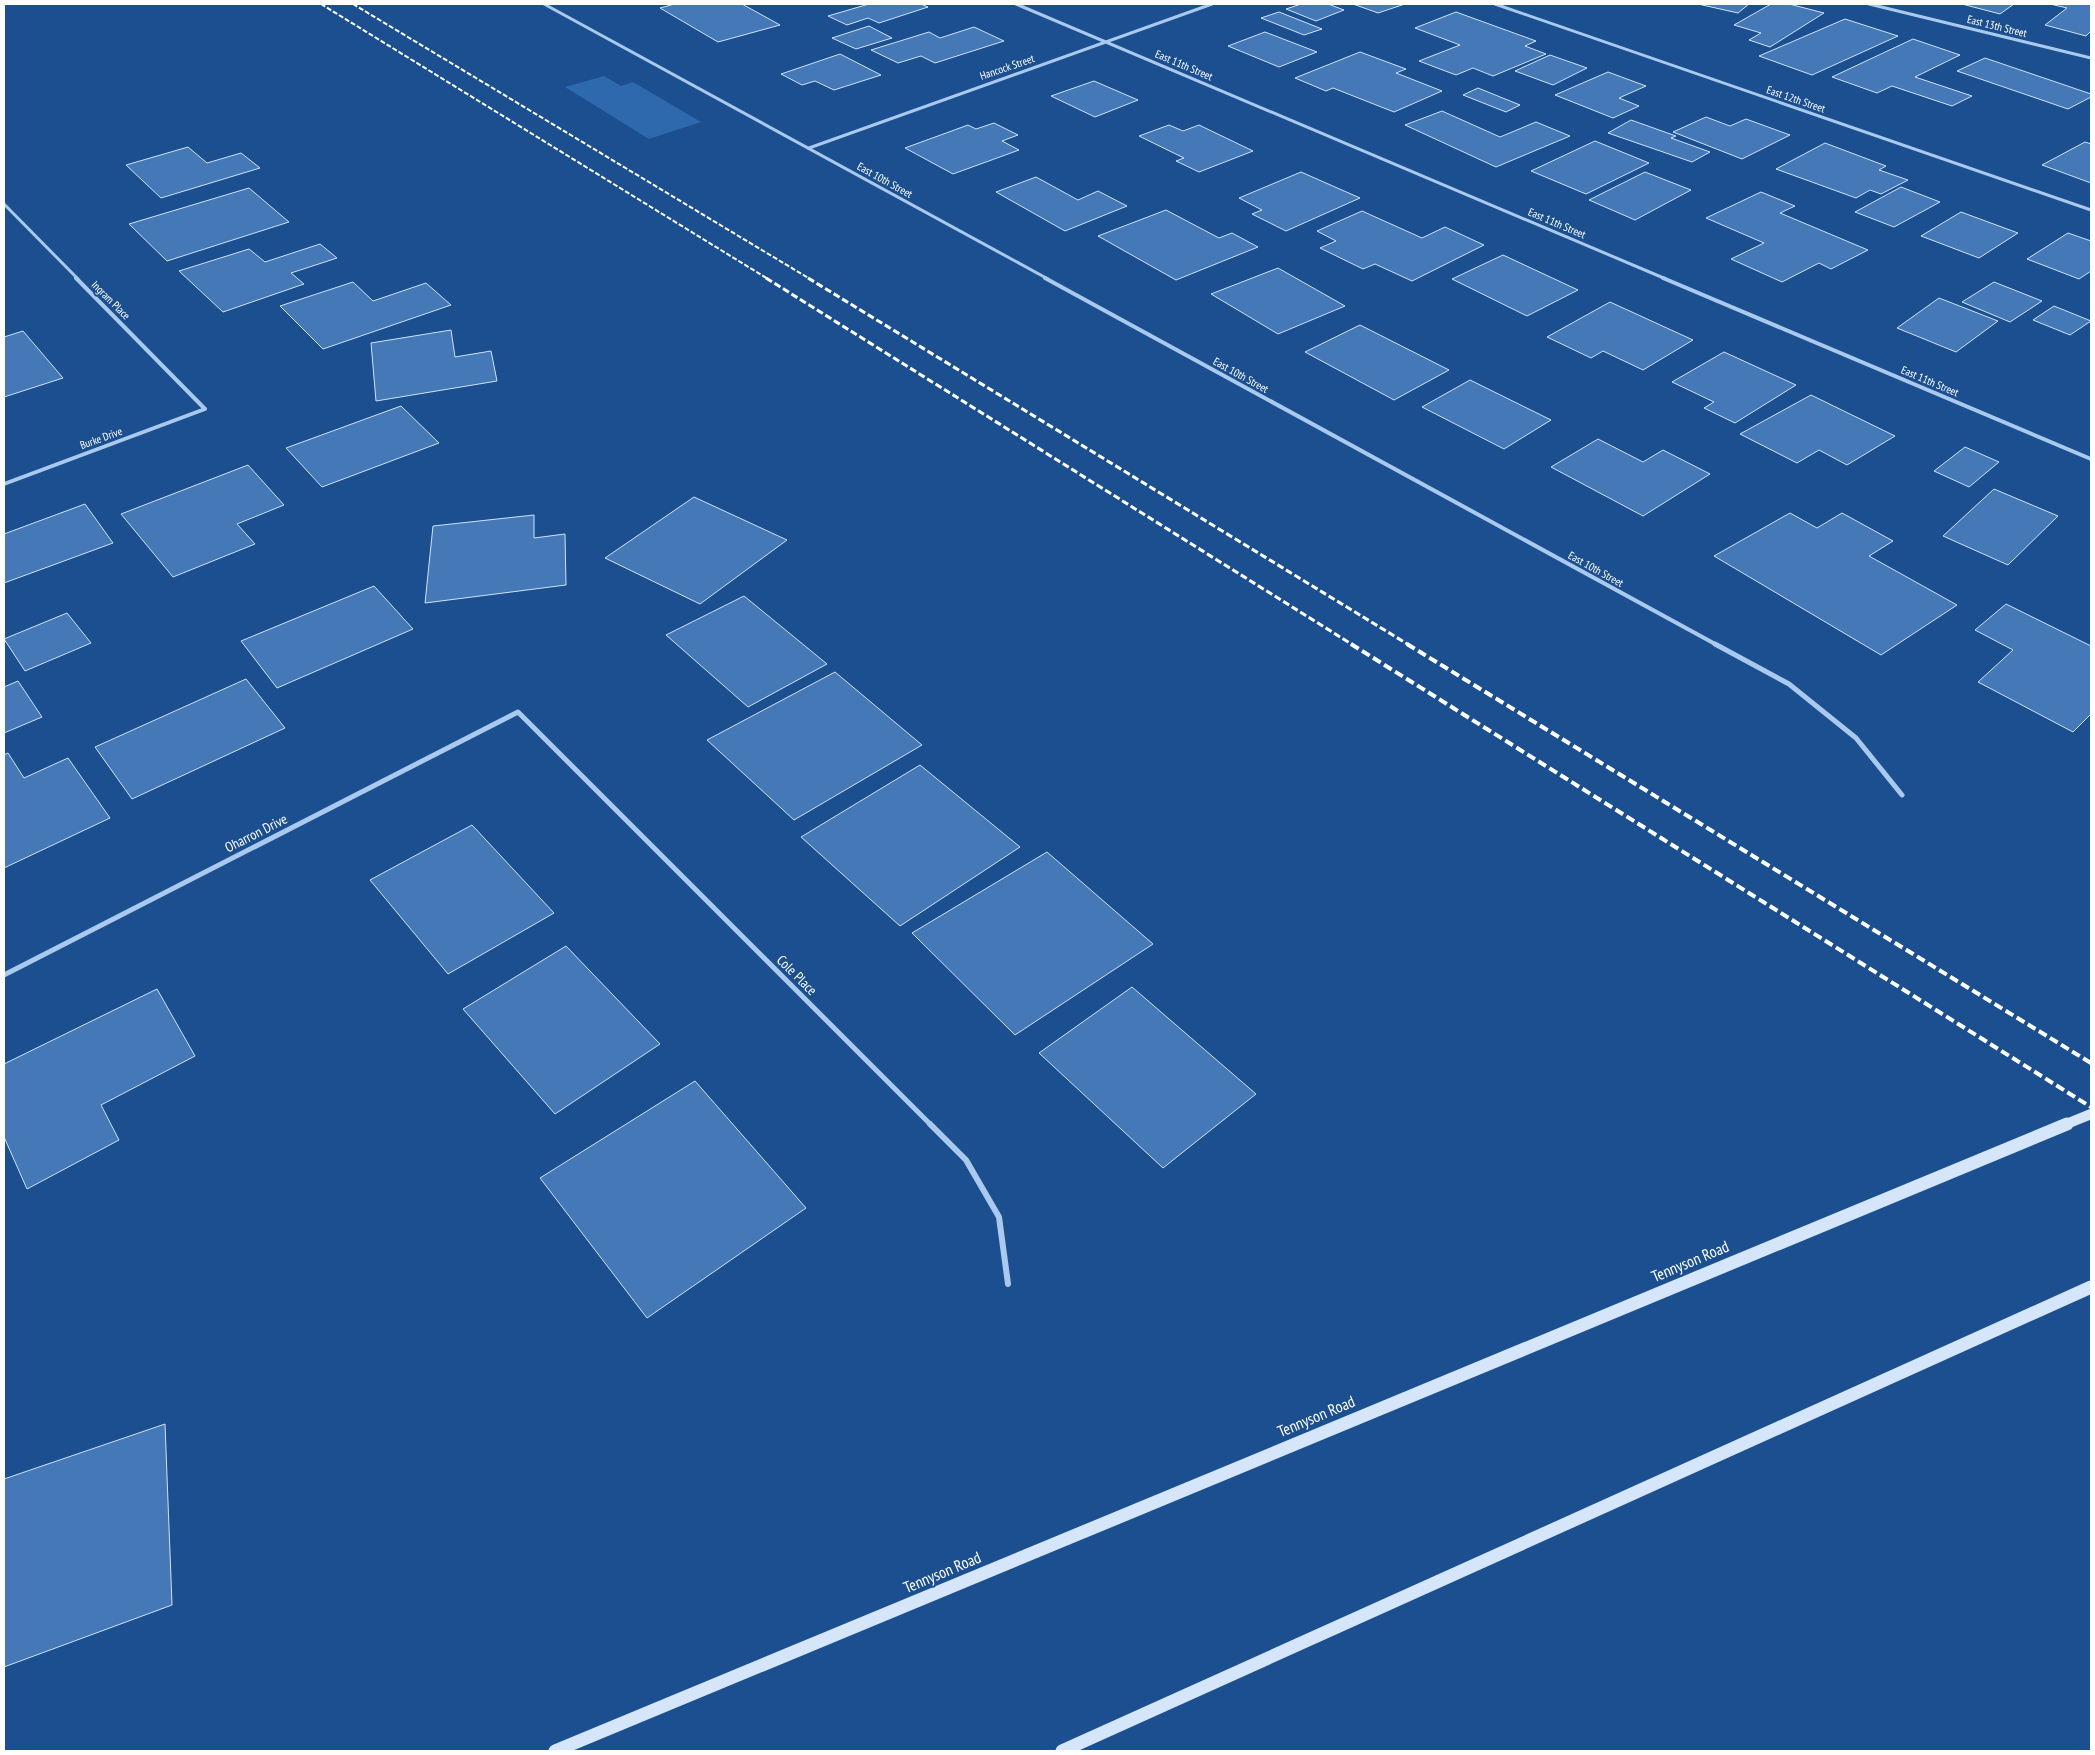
<svg xmlns="http://www.w3.org/2000/svg" width="2095" height="1755" viewBox="0 0 2095 1755" font-family="'PT Sans Narrow',sans-serif">
  <style>
    .green { fill: #2e69ad }
    .building { fill: #4478b7; stroke: #cfe3fa }
    .lines { fill: none; stroke-linecap: round; stroke-linejoin: round }
    .street-far3 { stroke: #a9c9ee; stroke-width: 3 }
    .street-far2 { stroke: #a9c9ee; stroke-width: 4 }
    .street-far1 { stroke: #a9c9ee; stroke-width: 5 }
    .street { stroke: #a9c9ee; stroke-width: 6 }
    .secondary-far1 { stroke: #d6e6fa; stroke-width: 10 }
    .secondary { stroke: #d6e6fa; stroke-width: 13 }
    .rail-far2 { stroke: #fff; stroke-width: 2; stroke-dasharray: 5 2; stroke-linecap: butt }
    .rail-far1 { stroke: #fff; stroke-width: 3; stroke-dasharray: 7 3; stroke-linecap: butt }
    .rail { stroke: #fff; stroke-width: 4; stroke-dasharray: 9 4; stroke-linecap: butt }
    .labels { text-anchor: middle; stroke-width: 4; stroke-linejoin: round; paint-order: stroke }
    .far-street-label { font-size: 11px; fill: #fff; stroke: #1b4f8f }
    .street-label { font-size: 14px; fill: #fff; stroke: #1b4f8f }
    .near-street-label { font-size: 16px; fill: #fff; stroke: #1b4f8f }
  </style>
  <rect width="100%" height="100%" fill="#1b4f8f"/>
  <path class="green" d="M604 76 621 86 633 82 701 122 649 139 565 87Z"/>
  <path class="building" d="M675 4H742L780 25 718 42 660 8Z
    M869 4H921L928 7 879 23 868 18 847 25 828 16Z
    M1301 4H1328L1344 10 1316 21 1286 9Z
    M1353 4H1405L1378 13Z
    M1698 4H1749L1738 13Z
    M1771 4H1789L1824 13 1770 47 1749 40 1761 33 1734 25Z
    M1962 4H2014L2000 14Z
    M2050 4H2091V31L2086 36 2045 25 2067 8Z
    M1279 12 1322 29 1304 35 1261 18Z
    M1456 12 1536 41 1525 46 1546 54 1493 76 1473 68 1456 75 1419 61 1460 45 1415 28Z
    M1845 19 1898 36 1812 75 1759 56Z
    M869 26 892 38 856 49 832 38Z
    M974 27 1004 41 935 63 921 56 898 63 871 50 929 32 940 38Z
    M1265 32 1317 52 1279 67 1228 46Z
    M1913 39 1960 55 1915 77 1972 96 1952 106 1892 86 1877 93 1832 77Z
    M1360 52 1406 69 1396 73 1442 91 1394 112 1333 88 1326 91 1295 78Z
    M840 54 881 75 834 90 815 81 802 85 781 74Z
    M1550 55 1587 68 1553 85 1515 71Z
    M1985 58 2091 94V97L2068 109 1957 71Z
    M1608 72 1646 86 1619 98 1639 106 1613 118 1555 95Z
    M1094 81 1138 100 1095 117 1051 96Z
    M1478 88 1520 105 1506 112 1463 95Z
    M1442 111 1500 137 1536 122 1570 136 1496 167 1405 125Z
    M1706 117 1730 126 1746 119 1790 135 1742 159 1673 132Z
    M1631 120 1676 136 1671 138 1710 152 1692 162 1608 133Z
    M994 123 1018 135 1002 141 1019 150 953 174 905 148 968 125 976 129Z
    M1169 125 1183 131 1199 125 1253 151 1199 172 1176 161 1184 158 1139 136Z
    M1595 141 1649 163 1586 194 1531 171Z
    M2085 142 2091 144V183L2042 165Z
    M1825 143 1886 166 1879 170 1908 180 1881 194 1870 190 1856 198 1776 169Z
    M188 147 207 163 241 153 260 168 161 198 126 165Z
    M1301 172 1360 198 1286 231 1252 214 1262 210 1239 198Z
    M1645 172 1691 190 1635 220 1589 200Z
    M1036 177 1078 200 1098 191 1127 206 1065 231 996 192Z
    M1901 187 1940 202 1894 227 1855 212Z
    M249 188 289 222 167 261 129 224Z
    M1761 192 1795 206 1780 213 1868 250 1831 269 1819 263 1782 282 1731 259 1764 243 1706 218Z
    M1166 210 1219 238 1232 233 1258 247 1176 280 1098 236Z
    M1362 211 1422 238 1445 227 1484 245 1412 281 1375 264 1363 269 1320 248 1336 241 1317 231Z
    M1961 212 2018 233 1979 258 1921 236Z
    M2068 233 2091 241V271L2079 279 2027 259Z
    M320 244 337 258 291 273 304 284 223 312 179 271 249 249 265 262Z
    M1503 255 1578 290 1527 316 1452 279Z
    M1278 268 1345 306 1278 334 1211 294Z
    M353 282 373 301 426 283 451 305 323 349 280 306Z
    M1994 282 2042 301 2010 322 1962 302Z
    M1939 298 1998 321 1956 352 1897 328Z
    M1610 302 1693 340 1643 370 1603 351 1591 358 1547 337Z
    M2054 306 2091 321 2070 335 2033 320Z
    M1360 325 1449 370 1394 400 1305 352Z
    M451 330 455 357 491 351 497 381 376 401 371 343Z
    M23 331 63 378 4 397V337Z
    M1724 352 1796 385 1735 423 1704 408 1714 402 1672 382Z
    M1470 380 1551 420 1504 449 1422 407Z
    M1811 395 1895 436 1847 465 1819 450 1797 463 1740 434Z
    M401 406 439 443 322 487 286 448Z
    M1598 439 1643 462 1663 450 1710 474 1643 516 1551 467Z
    M1965 447 1999 462 1969 487 1934 471Z
    M248 465 284 505 237 524 255 544 173 577 121 514Z
    M1994 489 2058 516 2008 565 1943 536Z
    M694 497 787 540 700 604 605 558Z
    M85 504 113 543 4 583V534Z
    M1790 513 1817 528 1842 513 1893 541 1869 556 1957 605 1881 655 1714 556Z
    M534 515V538L565 534 566 585 425 603 433 526Z
    M374 586 413 629 277 688 241 641Z
    M744 596 827 664 748 707 666 635Z
    M2006 604 2091 646V714L2073 732 1978 682 2013 650 1975 630Z
    M67 613 91 643 25 671 4 639Z
    M835 672 922 745 794 820 707 740Z
    M246 679 285 728 132 799 95 747Z
    M18 681 42 717 4 733V687Z
    M8 753 24 778 68 758 110 818 4 868V755Z
    M920 765 1020 847 900 926 801 837Z
    M472 825 554 913 448 974 370 880Z
    M1047 852 1153 944 1015 1035 912 933Z
    M566 946 660 1044 555 1114 463 1009Z
    M1132 987 1256 1094 1163 1168 1039 1053Z
    M157 989 195 1056 101 1105 119 1140 27 1189 4 1137V1064Z
    M695 1081 806 1208 647 1318 540 1178Z
    M165 1424 172 1605 4 1667V1479Z"/>
  <g class="lines">
    <path class="street-far3" d="M544 4 1048 279
      M1016 4 1666 279
      M1495 4 2091 210
      M1869 4 2091 58
      M809 148 1212 4
      M4 204 78 279"/>
    <path class="street-far2" d="M1045 278 1717 645
      M1663 278 2091 459
      M4 484 205 409 76 278"/>
    <path class="street-far1" d="M1715 644 1789 684 1856 738 1902 795
      M4 975 518 712 931 1125"/>
    <path class="street" d="M930 1124 966 1160 999 1217 1008 1284"/>
    <path class="secondary-far1" d="M2064 1125 2091 1114"/>
    <path class="secondary" d="M555 1751 2067 1124
      M1062 1751 2091 1287"/>
    <path class="rail-far2" d="M321 4 768 279
      M353 4 810 279"/>
    <path class="rail-far1" d="M766 278 1353 645
      M808 278 1409 645"/>
    <path class="rail" d="M1351 644 2091 1107
      M1407 644 2091 1063"/>
  </g>
  <g class="labels">
    <g class="far-street-label">
      <text transform="translate(1997 26) rotate(14)" y="4">East 13th Street</text>
      <text transform="translate(1184 65) rotate(23)" y="4">East 11th Street</text>
      <text transform="translate(1007 67) rotate(-19)" y="4">Hancock Street</text>
      <text transform="translate(1796 99) rotate(19)" y="4">East 12th Street</text>
      <text transform="translate(885 180) rotate(29)" y="4">East 10th Street</text>
      <text transform="translate(1557 223) rotate(23)" y="4">East 11th Street</text>
      <text transform="translate(111 300) rotate(45)" y="4">Ingram Place</text>
      <text transform="translate(1241 375) rotate(29)" y="4">East 10th Street</text>
      <text transform="translate(1930 381) rotate(23)" y="4">East 11th Street</text>
      <text transform="translate(101 438) rotate(-20)" y="4">Burke Drive</text>
      <text transform="translate(1596 569) rotate(29)" y="4">East 10th Street</text>
    </g>
    <g class="street-label">
      <text transform="translate(256 833) rotate(-27)" y="5">Oharron Drive</text>
      <text transform="translate(797 975) rotate(45)" y="5">Cole Place</text>
    </g>
    <g class="near-street-label">
      <text transform="translate(1690 1261) rotate(-23)" y="6">Tennyson Road</text>
      <text transform="translate(1316 1416) rotate(-23)" y="6">Tennyson Road</text>
      <text transform="translate(942 1572) rotate(-23)" y="6">Tennyson Road</text>
    </g>
  </g>
  <rect width="2095" height="1755" fill="none" stroke="#ffffff" stroke-width="10"/>
</svg>
